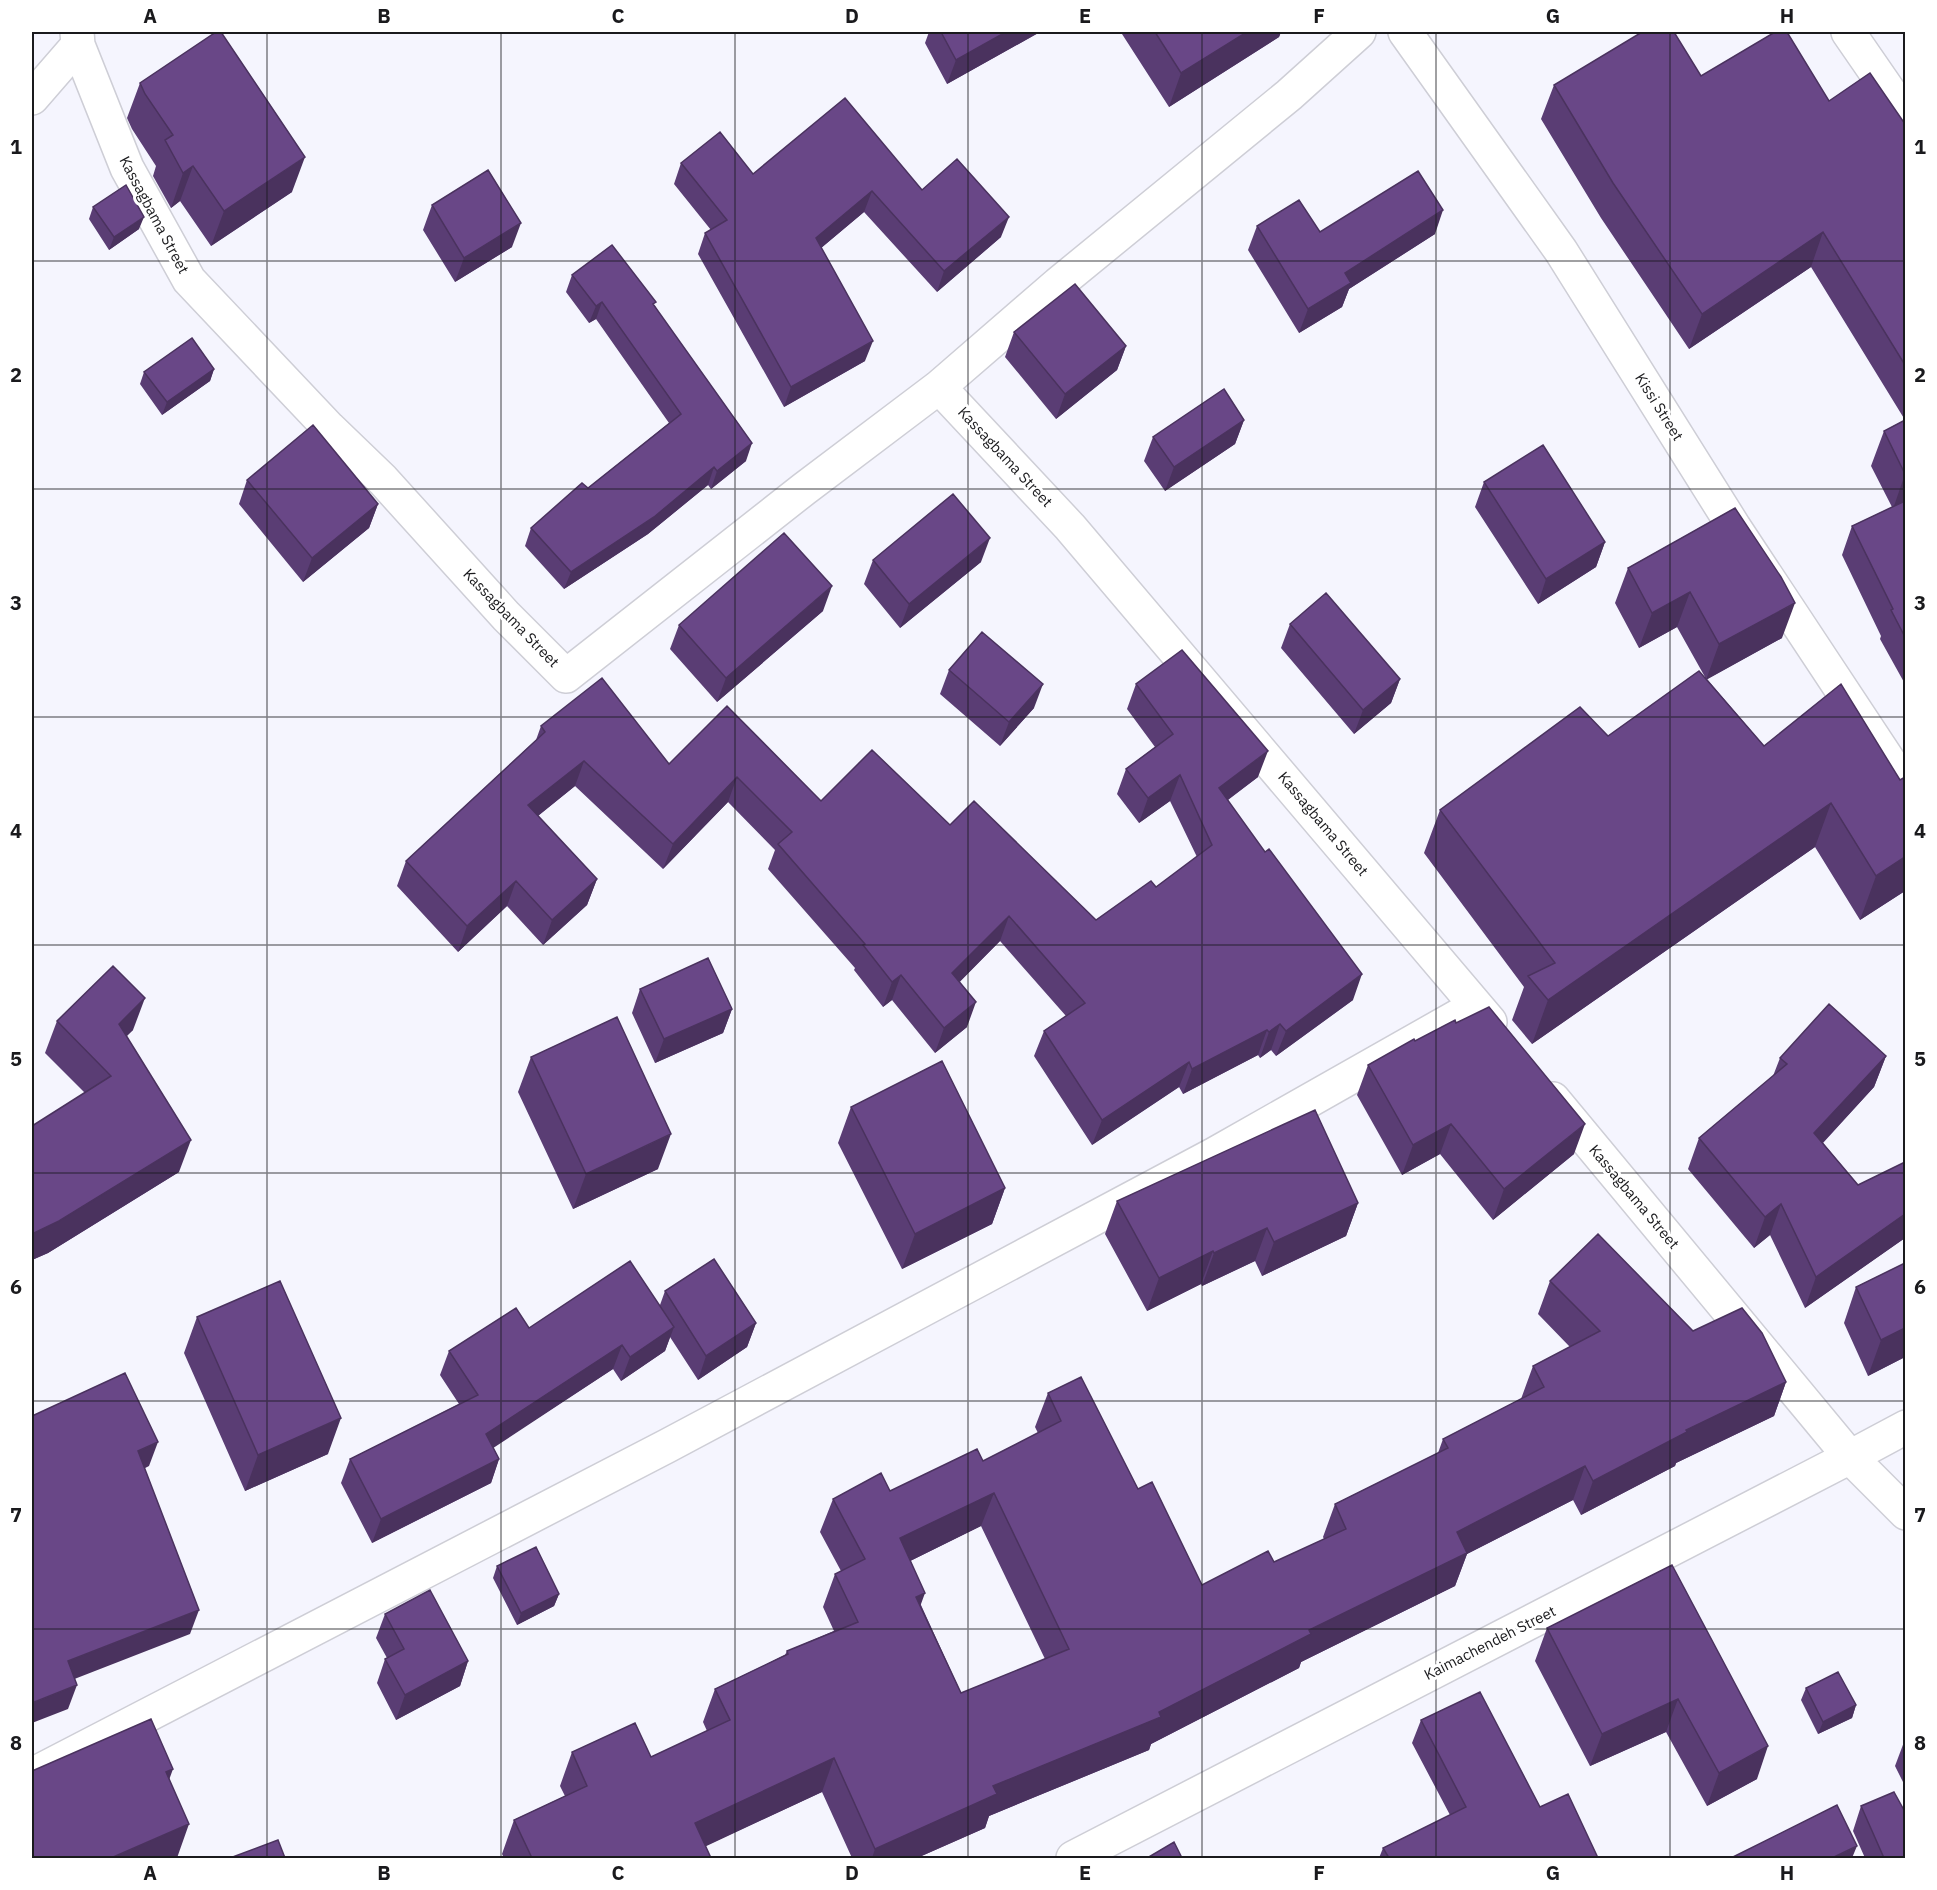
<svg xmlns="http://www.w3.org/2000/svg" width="1937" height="1890" viewBox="0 0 1937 1890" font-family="'IBM Plex Sans',sans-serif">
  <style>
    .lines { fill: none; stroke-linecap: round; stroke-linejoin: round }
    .minor-casing { stroke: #ceced6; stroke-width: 36 }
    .minor { stroke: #fff; stroke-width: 33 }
    .wall { fill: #5a3d74; fill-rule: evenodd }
    .shaded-wall { fill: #4a325e }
    .building { fill: #694787; stroke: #4a325e; stroke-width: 1.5; fill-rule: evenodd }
    .grid { fill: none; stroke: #1a1a1d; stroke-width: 1.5; stroke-opacity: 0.55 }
    .labels { text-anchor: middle; stroke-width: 6; stroke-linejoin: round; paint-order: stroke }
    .street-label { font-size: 15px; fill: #1a1a1d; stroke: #fff }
    .neatline { fill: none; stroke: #1a1a1d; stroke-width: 2 }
    .grid-label { font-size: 20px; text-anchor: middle; font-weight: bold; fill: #1a1a1d }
  </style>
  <rect width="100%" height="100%" fill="#f5f5fe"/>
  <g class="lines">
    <defs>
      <path id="minor" d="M77 32 78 45 127 168 189 280 329 428 383 480 506 616 566 676 804 489 939 387 1058 284 1289 95 1359 32
        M1405 32 1561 251 1734 527 1906 787
        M1848 32 1906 116
        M32 98 78 45
        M939 387 1070 527 1490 1022
        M1553 1099 1850 1457 1906 1513
        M32 1775 667 1446 1213 1155 1476 1006
        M1073 1858 1850 1457 1906 1427"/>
    </defs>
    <use href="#minor" class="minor-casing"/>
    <use href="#minor" class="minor"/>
  </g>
  <path class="wall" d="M929 32H1040L947 84 925 43Z
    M1123 32H1281L1279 37 1169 107 1122 34Z
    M1701 76 1829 101 1905 124V684L1880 639 1881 636 1842 555 1852 526 1892 507 1871 466 1884 431 1905 420 1811 267 1689 349 1601 218 1541 119 1554 85Z
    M140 83 292 192 211 246 180 201 171 208 153 176 156 166 132 129 127 118Z
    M681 163 753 174 922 190 1001 237 937 292 864 212 821 248 865 361 784 407 698 254 705 233 711 230 674 184Z
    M432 205 512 247 455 282 423 230Z
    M93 207 139 229 109 250 89 219Z
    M1257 226 1320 232 1435 234 1349 289 1342 307 1299 333 1248 250Z
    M572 275 655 306 746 461 711 489 708 485 648 534 564 589 525 546 531 528 588 488 669 423 596 319 589 323 566 292Z
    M1014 332 1126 346 1117 370 1056 419 1005 357Z
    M214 369 210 381 162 415 140 384 144 372Z
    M1244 420 1235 444 1165 491 1144 461 1153 437Z
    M247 480 378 504 369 528 303 582 239 504Z
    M1484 482 1605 542 1596 567 1538 604 1475 507Z
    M1735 508 1782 638 1707 679 1764 746 1841 684 1905 891 1860 920 1815 847 1532 1044 1512 1020 1524 987 1424 853 1440 810 1608 736 1705 677 1677 627 1639 648 1615 603 1628 568Z
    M873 560 981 562 900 628 864 584Z
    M823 611 717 702 670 649 679 625Z
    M1290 624 1400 679 1391 703 1354 734 1281 648Z
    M949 670 1034 708 1000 746 940 694Z
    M1136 684 1258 777 1228 800 1353 1000 1276 1056 1271 1050 1260 1058 1258 1055 1183 1094 1179 1087 1092 1145 1034 1056 1044 1031 1066 1016 1000 941 959 982 967 1027 935 1053 892 1000 883 1007 854 970 855 968 768 869 775 850 728 802 663 869 575 786 538 816 597 879 587 905 543 945 507 906 458 952 397 886 406 861 536 740 541 726 669 764 727 706 821 801 950 825 1096 920 1156 887 1197 857 1170 801 1139 823 1117 794 1126 769 1155 747 1127 709Z
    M640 989 732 1009 723 1033 655 1063 632 1013Z
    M57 1021 133 1030 126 1036 179 1172 48 1253 32 1260V1126L85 1093 45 1053Z
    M1456 1023 1574 1154 1493 1220 1440 1154 1402 1175 1357 1095 1368 1065 1415 1041Z
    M1886 1056 1874 1087 1823 1143 1858 1185 1905 1162V1238L1805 1308 1770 1235 1754 1248 1688 1169 1699 1138 1773 1076 1780 1058Z
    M531 1057 658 1169 573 1209 518 1092Z
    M851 1107 1005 1188 992 1224 902 1269 838 1143Z
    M1117 1201 1358 1203 1346 1236 1262 1276 1255 1261 1202 1286 1201 1284 1147 1311 1105 1234Z
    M1905 1263V1357L1868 1376 1844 1323 1856 1287Z
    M1550 1281 1693 1331 1786 1382 1774 1416 1676 1463 1675 1466 1581 1515 1573 1500 1467 1554 1455 1586 1301 1662 1299 1668 1151 1744 1149 1750 989 1816 985 1828 917 1858H852L822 1792 705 1846 711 1858H504L502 1854 514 1820 565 1796 560 1786 572 1752 651 1757 707 1731 703 1722 715 1689 785 1655 787 1651 834 1631 823 1607 835 1574 841 1571 820 1532 833 1499 890 1491 983 1461 1038 1433 1035 1427 1048 1393 1138 1489 1202 1585 1274 1562 1324 1539 1323 1537 1335 1504 1438 1453 1443 1439 1521 1399 1533 1366 1570 1347 1538 1314ZM981 1526 1045 1659 961 1693 921 1605 910 1561Z
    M665 1291 756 1323 747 1347 698 1380 670 1337 665 1351 621 1381 613 1369 493 1447 499 1459 491 1483 372 1543 341 1483 350 1459 459 1404 440 1375 449 1351 660 1305Z
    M197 1317 328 1454 245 1491 184 1353Z
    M1672 1565 1757 1779 1707 1806 1666 1732 1590 1766 1535 1661 1547 1628Z
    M497 1566 559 1594 554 1606 517 1625 493 1578Z
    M385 1614 468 1661 460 1686 396 1720 377 1683 385 1659 387 1658 376 1638Z
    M1806 1688 1856 1705 1852 1718 1818 1734 1801 1700Z
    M1421 1720 1540 1807 1598 1858H1379L1383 1848 1450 1815 1412 1743Z
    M1905 1741V1786L1895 1766 1904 1742Z
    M1861 1806 1905 1858H1865L1853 1831Z"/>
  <path class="shaded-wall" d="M1006 32H1040L947 84 956 60Z
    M1247 32H1281L1279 37 1169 107 1181 73Z
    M305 157 292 192 211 246 224 211Z
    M193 166 180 201 171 208 183 173Z
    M872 191 864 212 808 259 816 238Z
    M1443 210 1435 234 1349 289 1342 307 1299 333 1308 309 1345 273Z
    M144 217 139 229 109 250 114 237Z
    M1009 217 1001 237 937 292 944 271Z
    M521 223 512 247 455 282 464 258Z
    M1823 232 1811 267 1689 349 1702 314Z
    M602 302 596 319 589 323 596 306Z
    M873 341 865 361 784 407 791 387Z
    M1126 346 1117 370 1056 419 1065 394Z
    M214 369 210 381 162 415 167 402Z
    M1244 420 1235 444 1165 491 1174 467Z
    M752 443 746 461 711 489 717 471Z
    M714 467 708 485 648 534 564 589 571 572Z
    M1905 474V502L1893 509Z
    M378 504 369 528 303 582 312 558Z
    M990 538 981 562 900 628 909 604Z
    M1605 542 1596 567 1538 604 1546 579Z
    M832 586 823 611 717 702 726 678Z
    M1690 592 1677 627 1639 648 1652 613Z
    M1795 603 1782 638 1706 680 1719 644Z
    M1400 679 1391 703 1354 734 1363 710Z
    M1043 684 1034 708 1000 746 1009 722Z
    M1268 751 1258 777 1210 813 1219 788Z
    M584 761 575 786 519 831 528 805Z
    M1180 775 1170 801 1139 823 1148 798Z
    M737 777 728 802 663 869 673 844Z
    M1831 803 1815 847 1532 1044 1548 1000Z
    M1905 857V891L1860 920 1876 876Z
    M597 879 587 905 543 945 552 920Z
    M516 881 507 906 458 952 467 926Z
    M1009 916 1000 941 943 999 952 973Z
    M1362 974 1353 1000 1276 1056 1286 1031Z
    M901 975 892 1000 883 1007 892 982Z
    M145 998 133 1030 107 1056 119 1024Z
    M976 1002 967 1027 935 1053 944 1028Z
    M732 1009 723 1033 655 1063 664 1039Z
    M1280 1024 1271 1050 1260 1058 1269 1032Z
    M1267 1030 1258 1055 1183 1094 1192 1069Z
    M1886 1056 1874 1087 1803 1164 1814 1133Z
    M1189 1062 1179 1087 1092 1145 1102 1120Z
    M1451 1124 1440 1154 1402 1175 1413 1145Z
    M1585 1124 1574 1154 1493 1220 1504 1189Z
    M671 1134 658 1169 573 1209 586 1174Z
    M191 1140 179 1172 48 1253 32 1260V1234Z
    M1005 1188 992 1224 902 1269 915 1234Z
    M1358 1203 1346 1236 1262 1276 1274 1242Z
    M1781 1204 1770 1235 1754 1248 1765 1217Z
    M1905 1214V1238L1805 1308 1816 1277Z
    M1267 1228 1255 1261 1202 1286 1214 1253Z
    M1213 1251 1201 1284 1147 1311 1159 1278Z
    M756 1323 747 1347 698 1380 706 1356Z
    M674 1327 665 1351 621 1381 630 1357Z
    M1905 1328V1357L1868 1376 1881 1340Z
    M622 1345 613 1369 478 1458 486 1434Z
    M1786 1382 1774 1416 1676 1463 1675 1466 1581 1515 1593 1481 1686 1430Z
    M341 1418 328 1454 245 1491 258 1455Z
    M158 1442 149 1466 130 1476 138 1451Z
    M499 1459 491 1483 372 1543 381 1519Z
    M1585 1466 1573 1500 1467 1554 1455 1586 1301 1662 1299 1668 1151 1744 1149 1750 989 1816 985 1828 917 1858H872L875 1849 993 1786 1159 1712 1309 1630 1457 1532Z
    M994 1493 981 1526 888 1572 900 1538Z
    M925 1593 913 1626 916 1597Z
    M559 1594 554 1606 517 1625 521 1613Z
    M199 1610 190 1634 59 1685 68 1661Z
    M468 1661 460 1686 396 1720 405 1695Z
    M77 1685 68 1709 32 1723V1703Z
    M1678 1699 1666 1732 1590 1766 1602 1734Z
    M1856 1705 1852 1718 1818 1734 1823 1722Z
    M1768 1746 1757 1779 1707 1806 1719 1773Z
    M834 1758 822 1792 683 1857 695 1823Z
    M173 1769 160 1805 166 1772Z
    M189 1824 177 1858H111Z
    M1857 1846 1852 1858H1832Z"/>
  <path class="building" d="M216 32H221L305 157 224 211 193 166 183 173 165 140 173 135 145 94 140 83Z
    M941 32H1006L956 60Z
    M1155 32H1247L1181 73Z
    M1642 32H1674L1701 76 1775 32H1787L1829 101 1870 73 1905 124V365L1823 232 1702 314 1613 183 1554 85Z
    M845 98 922 190 957 159 1009 217 944 271 872 191 816 238 873 341 791 387 705 233 727 220 681 163 720 132 753 174Z
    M488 170 521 223 464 258 432 205Z
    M1418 171 1443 210 1345 273 1351 283 1308 309 1257 226 1299 200 1320 232Z
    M126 185 144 217 114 237 93 207Z
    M612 245 656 302 653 304 752 443 717 471 714 467 654 517 571 572 531 528 582 483 588 488 681 414 602 302 596 306 572 275Z
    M1075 284 1126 346 1065 394 1014 332Z
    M192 338 214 369 167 402 144 372Z
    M1224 389 1244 420 1174 467 1153 437Z
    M1905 420V474L1884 431Z
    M313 425 378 504 312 558 247 480Z
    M1543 445 1605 542 1546 579 1484 482Z
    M953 494 990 538 909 604 873 560Z
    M1905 501V637L1891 610 1893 609 1852 526Z
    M1735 508 1781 577 1795 603 1719 644 1690 592 1652 613 1628 568Z
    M784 533 832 586 726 678 679 625Z
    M1326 593 1400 679 1363 710 1290 624Z
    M982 632 1043 684 1009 722 949 670Z
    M1182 650 1268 751 1219 788 1265 852 1269 849 1362 974 1286 1031 1280 1024 1269 1032 1267 1030 1192 1069 1189 1062 1102 1120 1044 1031 1085 1003 1009 916 952 973 976 1002 944 1028 901 975 892 982 863 945 865 944 778 844 792 832 737 777 673 844 584 761 528 805 597 879 552 920 516 881 467 926 406 861 545 732 541 726 602 678 669 764 727 706 821 801 872 750 950 825 974 801 1096 920 1151 881 1156 887 1212 845 1180 775 1148 798 1126 769 1173 734 1136 684Z
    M1699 671 1764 746 1841 684 1900 780 1905 777V857L1876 876 1831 803 1548 1000 1528 976 1555 963 1440 810 1580 707 1608 736Z
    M708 958 732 1009 664 1039 640 989Z
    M113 966 145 998 119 1024 191 1140 59 1221 32 1234V1126L111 1076 57 1021Z
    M1829 1004 1886 1056 1814 1133 1858 1185 1905 1162V1214L1816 1277 1781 1204 1765 1217 1699 1138 1787 1064 1780 1058Z
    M1489 1007 1585 1124 1504 1189 1451 1124 1413 1145 1368 1065 1414 1039 1415 1041 1455 1020 1456 1023Z
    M617 1017 671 1134 586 1174 531 1057Z
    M942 1061 1005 1188 915 1234 851 1107Z
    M1315 1110 1358 1203 1274 1242 1267 1228 1214 1253 1213 1251 1159 1278 1117 1201Z
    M1598 1234 1693 1331 1742 1308 1762 1333 1786 1382 1686 1430 1687 1432 1593 1481 1585 1466 1457 1532 1467 1553 1309 1630 1311 1634 1159 1712 1161 1717 993 1786 997 1794 875 1849 834 1758 695 1823 711 1858H532L514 1820 587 1786 572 1752 635 1723 651 1757 730 1720 715 1689 788 1654 787 1651 858 1622 835 1574 865 1559 833 1499 881 1473 890 1491 977 1449 983 1461 1061 1421 1048 1393 1081 1377 1138 1489 1152 1482 1202 1585 1268 1551 1274 1562 1346 1529 1335 1504 1448 1448 1443 1439 1544 1387 1533 1366 1600 1331 1550 1281ZM994 1493 1069 1649 961 1693 916 1597 925 1593 900 1538Z
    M714 1259 756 1323 706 1356 665 1291Z
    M630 1261 674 1327 630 1357 622 1345 486 1434 499 1459 381 1519 350 1459 478 1395 449 1351 516 1308 529 1328Z
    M1905 1263V1328L1881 1340 1856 1287Z
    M280 1281 341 1418 258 1455 197 1317Z
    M125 1373 158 1442 138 1451 199 1610 68 1661 77 1685 32 1703V1416Z
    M536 1547 559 1594 521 1613 497 1566Z
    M1672 1565 1768 1746 1719 1773 1678 1699 1602 1734 1547 1628Z
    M430 1590 468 1661 405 1695 385 1659 404 1649 385 1614Z
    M1838 1672 1856 1705 1823 1722 1806 1688Z
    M1480 1692 1540 1807 1568 1794 1598 1858H1389L1383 1848 1466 1807 1421 1720Z
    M151 1719 173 1769 166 1772 189 1824 111 1858H32V1771Z
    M1894 1792 1905 1812V1858H1884L1861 1806Z
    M1837 1805 1857 1846 1832 1858H1731Z
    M278 1840 285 1858H230Z
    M1174 1842 1182 1858H1147Z"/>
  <path class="grid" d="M267 32V1858M501 32V1858M735 32V1858M968 32V1858M1202 32V1858M1436 32V1858M1670 32V1858M32 261H1906M32 489H1906M32 717H1906M32 945H1906M32 1173H1906M32 1401H1906M32 1629H1906"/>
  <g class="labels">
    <g class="street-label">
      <text transform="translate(154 215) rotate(62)" y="5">Kassagbama Street</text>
      <text transform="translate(1659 407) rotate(58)" y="5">Kissi Street</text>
      <text transform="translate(1005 457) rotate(47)" y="5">Kassagbama Street</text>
      <text transform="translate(511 618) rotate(46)" y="5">Kassagbama Street</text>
      <text transform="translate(1323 824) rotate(50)" y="5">Kassagbama Street</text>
      <text transform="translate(1634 1197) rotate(50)" y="5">Kassagbama Street</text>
      <text transform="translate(1490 1643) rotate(-27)" y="5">Kaimachendeh Street</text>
    </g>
  </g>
  <rect width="1937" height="1890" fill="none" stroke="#ffffff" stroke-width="66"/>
  <rect x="33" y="33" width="1871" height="1824" class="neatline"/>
  <g class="grid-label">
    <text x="150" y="23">A</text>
    <text x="384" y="23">B</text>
    <text x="618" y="23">C</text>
    <text x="852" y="23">D</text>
    <text x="1085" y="23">E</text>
    <text x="1319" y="23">F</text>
    <text x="1553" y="23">G</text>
    <text x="1787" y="23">H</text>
    <text x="16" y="154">1</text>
    <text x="1920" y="154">1</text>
    <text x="16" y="382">2</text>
    <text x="1920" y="382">2</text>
    <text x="16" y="610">3</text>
    <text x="1920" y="610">3</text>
    <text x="16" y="838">4</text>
    <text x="1920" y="838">4</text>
    <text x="16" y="1066">5</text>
    <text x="1920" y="1066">5</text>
    <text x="16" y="1294">6</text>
    <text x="1920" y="1294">6</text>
    <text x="16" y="1522">7</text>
    <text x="1920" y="1522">7</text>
    <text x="16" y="1750">8</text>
    <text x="1920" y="1750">8</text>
    <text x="150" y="1880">A</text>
    <text x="384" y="1880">B</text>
    <text x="618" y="1880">C</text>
    <text x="852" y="1880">D</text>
    <text x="1085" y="1880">E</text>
    <text x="1319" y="1880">F</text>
    <text x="1553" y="1880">G</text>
    <text x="1787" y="1880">H</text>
  </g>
</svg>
